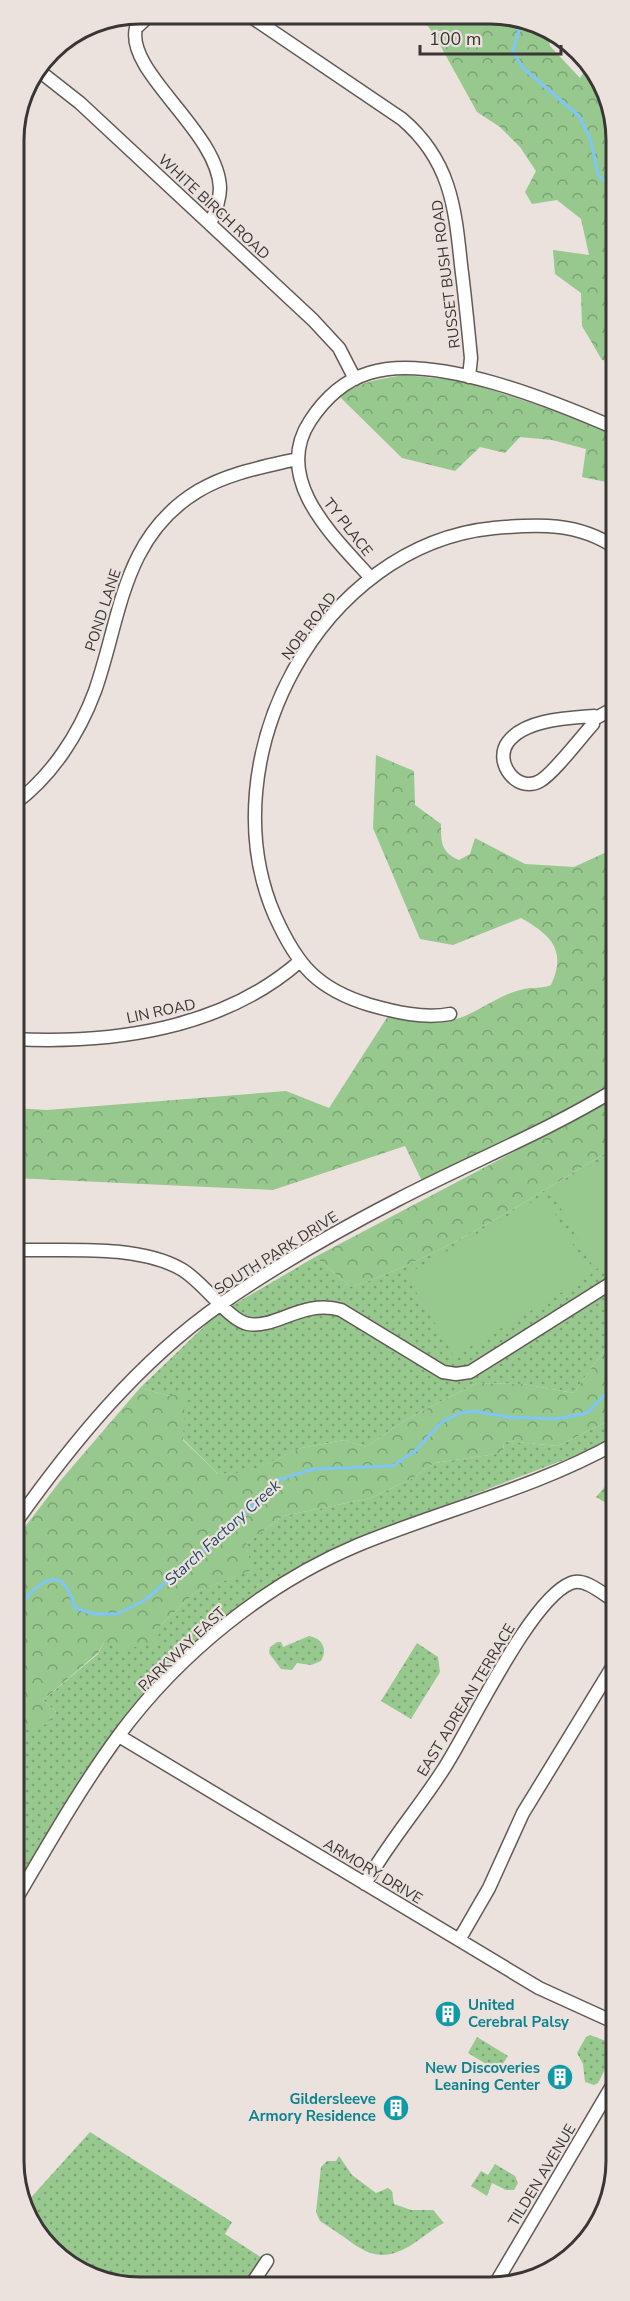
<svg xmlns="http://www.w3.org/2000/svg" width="630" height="2301" viewBox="0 0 630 2301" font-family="'Nunito Sans',sans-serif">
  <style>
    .green { fill: url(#green-dots) }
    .forest { fill: url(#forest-crowns) }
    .pitch { fill: #97c88e }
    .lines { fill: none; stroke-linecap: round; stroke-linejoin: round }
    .stream { stroke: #7ec6f8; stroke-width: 3 }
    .minor-casing { stroke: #625a56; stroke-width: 15 }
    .minor { stroke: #fff; stroke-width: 12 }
    .labels { text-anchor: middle; stroke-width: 4.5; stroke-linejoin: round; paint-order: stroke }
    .street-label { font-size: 15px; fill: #3a3635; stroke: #ebe1dd }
    .culture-label { font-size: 15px; font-weight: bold; fill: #0d838f; stroke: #ebe1dd; text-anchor: end }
    .water-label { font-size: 16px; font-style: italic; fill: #254b66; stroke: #ebe1dd }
    .rim { fill: none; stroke: #3a3635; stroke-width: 3 }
  </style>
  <defs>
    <pattern id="green-dots" width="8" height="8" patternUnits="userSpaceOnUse" patternTransform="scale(1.5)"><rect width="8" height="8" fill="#97c88e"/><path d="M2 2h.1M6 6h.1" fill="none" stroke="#7ca375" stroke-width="1.8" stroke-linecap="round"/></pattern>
    <pattern id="forest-crowns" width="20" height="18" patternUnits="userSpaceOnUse" patternTransform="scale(1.5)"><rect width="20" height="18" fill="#97c88e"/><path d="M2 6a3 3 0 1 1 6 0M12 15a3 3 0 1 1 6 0" fill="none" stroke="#7ca375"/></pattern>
  </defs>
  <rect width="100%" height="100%" fill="#ebe1dd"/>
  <path class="green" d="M616 1147V1333L574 1393 523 1384 477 1383 407 1419 366 1447 344 1440 301 1448 247 1473 218 1474 183 1439 170 1396 140 1388 216 1315 315 1257 351 1287C445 1256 531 1197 616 1147Z
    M616 1417V1437L595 1448 352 1541 304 1566 154 1684 92 1762 15 1889 14 1747 28 1727 46 1724 56 1712 43 1700 98 1654 104 1642 160 1626 196 1592 251 1570 246 1544 283 1516 371 1498 413 1478 434 1463 503 1453 504 1441 558 1446Z
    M612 1479 616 1481V1509L596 1497Z
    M309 1636C322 1638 328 1649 321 1661L311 1665 297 1663 292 1670 281 1669 269 1653 270 1647 277 1642H281L283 1647Z
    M417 1643 438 1657 440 1672 411 1719 381 1701Z
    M590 2035 611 2043 615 2050 598 2083 594 2085 585 2082 583 2064 577 2053 586 2037Z
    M477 2037 508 2056 498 2071 468 2053Z
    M90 2132 232 2222 225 2234 267 2261 250 2285H115L50 2250 27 2202Z
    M339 2156 352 2175 376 2193 388 2188 392 2191 394 2204 411 2210H433L444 2223C432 2229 424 2237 413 2244 374 2269 360 2246 326 2225L320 2221 316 2212 321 2167 327 2161H336Z
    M495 2164 515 2176 518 2183 514 2190H506L492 2183 487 2196 471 2186 481 2171 488 2175Z"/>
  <path class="forest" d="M420 15 515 16 548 34 550 46 580 78 587 67 615 123V361L602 360 582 326 581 293 555 274 553 250 589 255 581 219 557 200 532 204 525 192 536 171 520 147 500 127 477 112 435 36Z
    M404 375 465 381 543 407 615 434 616 484 582 477 586 449 552 440 520 437 505 453 480 447 455 471 402 458 340 397C360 381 380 379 404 375Z
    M376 755 414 771 415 805 441 824C441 843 441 852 459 860L470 854 475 838 525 864 574 867 613 849 616 837V1080L573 1106 422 1181 405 1146 273 1190 14 1178V1108L47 1110 286 1091 329 1108 388 1016C405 1018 426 1024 443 1022 472 1019 495 995 524 989 533 987 541 989 551 985 567 950 551 935 521 918L453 945 420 939 373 828Z
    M616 1098V1147C531 1197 445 1256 351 1287L315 1257Z
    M616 1333V1417L558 1446 504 1441 503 1453 434 1463 413 1478 371 1498 283 1516 246 1544 252 1570 196 1592 160 1626 158 1641 124 1650 104 1642 98 1653 43 1700 56 1712 46 1724 28 1728 14 1747V1541L61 1480 140 1388 170 1396 185 1393 183 1440 218 1474 247 1472 301 1448 344 1440 366 1447 407 1419 477 1383 523 1384 574 1393Z"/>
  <path class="pitch" d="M616 1152V1258L595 1270 550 1189Z
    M544 1195 591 1275 454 1356 406 1275Z"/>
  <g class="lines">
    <path class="stream" d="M516 17 519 30 513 51 522 67 579 116 591 141 598 175 615 190
      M14 1612C36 1586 61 1556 75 1608L95 1614H117L145 1600 226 1532 278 1480 313 1469 393 1466 415 1451 442 1422 460 1413 474 1411 507 1417 556 1419 587 1413 616 1383"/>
    <defs>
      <path id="minor" d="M151 14 136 28C125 72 218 131 220 188 220 201 215 213 210 224
        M247 14 402 119C450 160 455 206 461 265 465 296 468 327 471 358L469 377
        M38 70 80 103 313 320 339 348 355 379
        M370 577C333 536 272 479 310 421 325 398 343 381 369 373 434 352 555 402 615 428
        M594 716 593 724C581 737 554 773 540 781 517 794 493 762 508 742 525 719 569 718 594 716Z
        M596 718 616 707
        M14 804C52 776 79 734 95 691 121 617 122 537 198 491 228 473 263 467 297 459
        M450 1014C424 1019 395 1012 370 1005 317 989 297 965 275 916 207 760 320 545 494 528 538 524 578 522 616 548
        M14 1039C113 1044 222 1029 299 962
        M14 1250C65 1251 137 1244 181 1269 203 1281 228 1320 248 1324 276 1329 303 1299 341 1310L443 1372 456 1374 470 1372 616 1280
        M14 1525C72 1443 138 1362 221 1304 277 1265 337 1231 397 1200 470 1162 546 1132 616 1089
        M119 1736 539 1988 616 2023
        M365 1884C388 1843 418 1809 443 1770 470 1729 530 1599 571 1583 585 1577 604 1595 616 1602
        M15 1901C48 1845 80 1788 119 1735 179 1654 265 1584 358 1545 443 1510 536 1488 616 1443
        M459 1940 489 1888 523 1813 616 1661
        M251 2285 267 2261
        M494 2286 616 2079"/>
    </defs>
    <use href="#minor" class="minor-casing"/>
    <use href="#minor" class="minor"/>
  </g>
  <defs>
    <symbol id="building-disc" viewBox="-11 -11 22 22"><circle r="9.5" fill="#0f9aa8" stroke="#ebe1dd"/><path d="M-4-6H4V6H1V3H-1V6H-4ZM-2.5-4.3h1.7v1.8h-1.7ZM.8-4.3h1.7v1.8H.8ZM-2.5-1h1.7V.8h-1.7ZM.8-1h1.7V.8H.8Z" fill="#fff"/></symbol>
  </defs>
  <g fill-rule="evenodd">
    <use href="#building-disc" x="433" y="1999" width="30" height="30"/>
    <use href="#building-disc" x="545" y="2062" width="30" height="30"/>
    <use href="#building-disc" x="381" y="2093" width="30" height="30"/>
  </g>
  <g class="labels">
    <g class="street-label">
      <text transform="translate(214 207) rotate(43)" y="5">WHITE BIRCH ROAD</text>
      <text transform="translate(446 274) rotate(-97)" y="5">RUSSET BUSH ROAD</text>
      <text transform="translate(348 527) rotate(52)" y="5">TY PLACE</text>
      <text transform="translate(103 610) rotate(-72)" y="5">POND LANE</text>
      <text transform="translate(309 626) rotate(-53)" y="5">NOB ROAD</text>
      <text transform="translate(161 1011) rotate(-12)" y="5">LIN ROAD</text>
      <text transform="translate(276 1253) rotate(-32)" y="5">SOUTH PARK DRIVE</text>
      <text transform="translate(182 1649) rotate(-44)" y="5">PARKWAY EAST</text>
      <text transform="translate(466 1700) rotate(-59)" y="5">EAST ADREAN TERRACE</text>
      <text transform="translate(373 1871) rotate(31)" y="5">ARMORY DRIVE</text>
      <text transform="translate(542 2175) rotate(-59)" y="5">TILDEN AVENUE</text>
    </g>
    <g class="culture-label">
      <text x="468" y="2010" text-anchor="start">United<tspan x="468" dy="17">Cerebral Palsy</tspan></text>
      <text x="540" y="2073">New Discoveries<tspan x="540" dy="17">Leaning Center</tspan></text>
      <text x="376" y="2104">Gildersleeve<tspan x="376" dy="17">Armory Residence</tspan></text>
    </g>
    <g class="water-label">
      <text transform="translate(222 1532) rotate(-42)" y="6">Starch Factory Creek</text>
    </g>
  </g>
  <path d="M0 0H630V2301H0ZM140 24H490A116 116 0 0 1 606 140V2161A116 116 0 0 1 490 2277H140A116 116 0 0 1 24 2161V140A116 116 0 0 1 140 24Z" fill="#ebe1dd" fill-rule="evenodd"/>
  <path class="rim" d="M140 24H490A116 116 0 0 1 606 140V2161A116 116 0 0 1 490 2277H140A116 116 0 0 1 24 2161V140A116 116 0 0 1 140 24Z"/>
  <path d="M420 45v9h141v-9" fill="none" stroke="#3a3635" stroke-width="3"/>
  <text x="429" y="45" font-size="18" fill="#3a3635" stroke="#ebe1dd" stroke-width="4.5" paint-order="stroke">100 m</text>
</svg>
